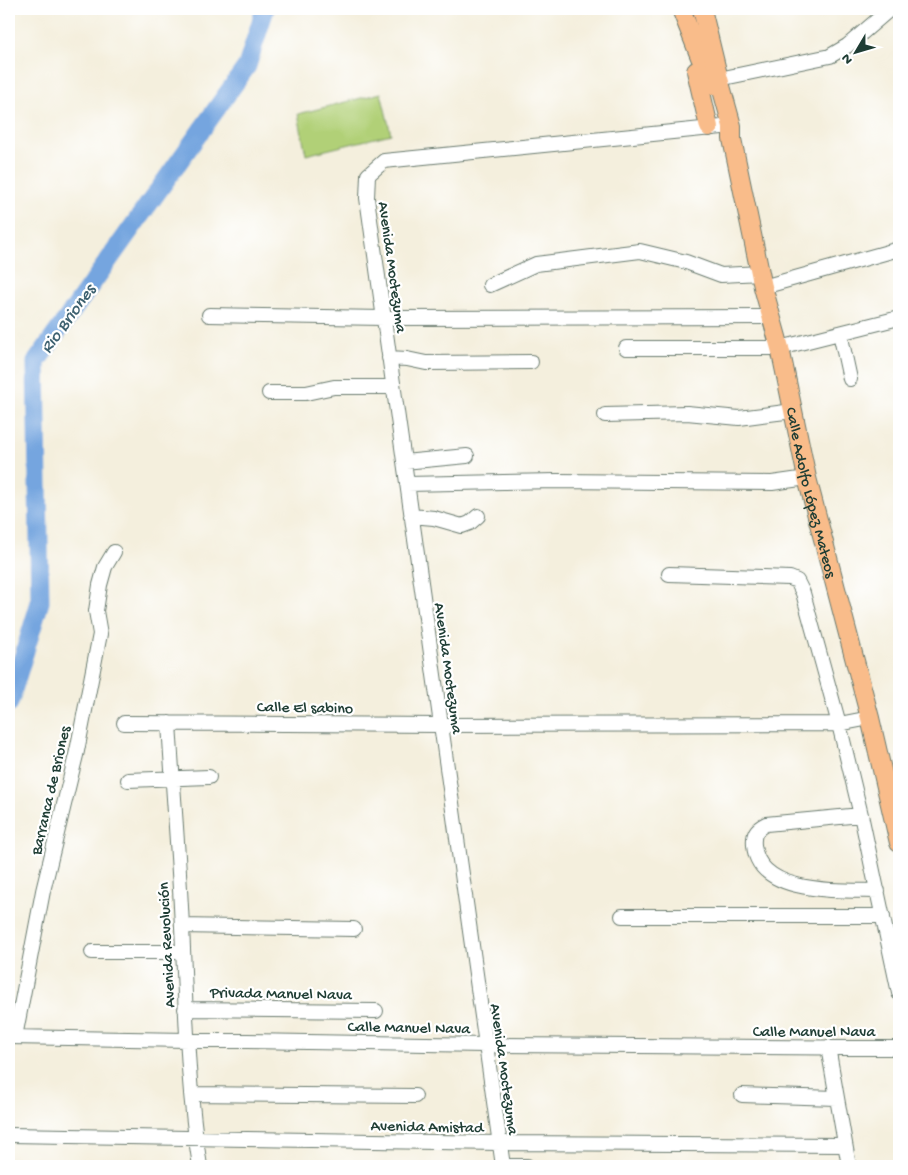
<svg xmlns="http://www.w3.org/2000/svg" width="908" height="1175" viewBox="0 0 908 1175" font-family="'Gochi Hand',sans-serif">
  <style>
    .green { fill: #b1d077; stroke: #688656 }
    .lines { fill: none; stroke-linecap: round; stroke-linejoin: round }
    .river { stroke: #75a5df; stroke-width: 19 }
    .minor-casing { stroke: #6a7b6f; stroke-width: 16 }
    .major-casing { stroke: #6a7b6f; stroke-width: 20 }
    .minor { stroke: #fff; stroke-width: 14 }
    .major { stroke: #f9bc8a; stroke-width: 18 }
    .labels { text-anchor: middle; stroke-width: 4.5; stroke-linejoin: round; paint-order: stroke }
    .street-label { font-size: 16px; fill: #1f3d34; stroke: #fff }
    .water-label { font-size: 18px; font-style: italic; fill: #3d6170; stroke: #fff }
  </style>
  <rect width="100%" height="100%" fill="#fff"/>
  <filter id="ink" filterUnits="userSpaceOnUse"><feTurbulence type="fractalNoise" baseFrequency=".02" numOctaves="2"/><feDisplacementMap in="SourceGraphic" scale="10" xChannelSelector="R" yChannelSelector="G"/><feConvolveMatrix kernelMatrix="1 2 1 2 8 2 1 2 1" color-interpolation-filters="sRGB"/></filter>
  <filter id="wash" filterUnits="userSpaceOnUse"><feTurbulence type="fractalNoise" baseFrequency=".0096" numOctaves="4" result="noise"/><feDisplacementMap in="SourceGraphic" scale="20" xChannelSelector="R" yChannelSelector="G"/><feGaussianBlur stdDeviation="1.12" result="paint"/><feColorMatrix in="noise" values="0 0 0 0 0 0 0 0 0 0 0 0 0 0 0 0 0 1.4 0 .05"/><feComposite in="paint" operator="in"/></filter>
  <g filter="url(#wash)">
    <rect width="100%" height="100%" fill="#f4efdd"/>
    <path class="green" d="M381 93 391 134 306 155 298 114Z"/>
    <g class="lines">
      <path class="river" d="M9 703 40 602 36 362 247 66 265 9"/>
    </g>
  </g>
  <g filter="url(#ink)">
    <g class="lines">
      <defs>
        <path id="minor" d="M719 79 830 56 847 46 890 9
          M490 285 536 264 640 251 686 262 721 275 761 273
          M763 287 899 249
          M209 315 384 318 771 317
          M840 333 850 379
          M626 348H780L899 318
          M389 358 407 359 426 363 531 362
          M269 393H306L334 387H393
          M605 415 687 413 739 418 793 411
          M404 462 467 456
          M407 484 557 481 772 483 807 478
          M411 516 434 518 462 526 470 523 478 516
          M669 574 790 578 797 581 803 593 839 724 861 815 899 993
          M124 723 441 725 839 724 870 718
          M169 723C173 791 179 859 182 927 186 1007 187 1087 200 1166
          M128 780 209 777
          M861 815 766 824C756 829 753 834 754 845 758 896 842 890 878 891
          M622 916H883
          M182 926 354 929
          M92 952H183
          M185 1009 376 1011
          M9 1037 485 1045 899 1048
          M15 1037 43 891 77 751 100 634 96 611 100 585 105 567 114 552
          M828 1047 849 1166
          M191 1094 415 1096
          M742 1095 837 1098
          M9 1135 499 1143 845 1145
          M503 1166 367 198 368 175 384 161 732 126
          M503 1166H527"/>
        <g id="major">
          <path d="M681 9 711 85"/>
          <path id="s1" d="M702 9 719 79 732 126V139L763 287 780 348 807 478 870 718 899 843"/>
          <path d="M696 71 709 127"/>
        </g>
      </defs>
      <use href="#minor" class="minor-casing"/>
      <use href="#major" class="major-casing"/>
      <use href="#minor" class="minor"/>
      <use href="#major" class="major"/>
    </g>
  </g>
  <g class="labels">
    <g class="street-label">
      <text transform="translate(394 267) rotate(82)" y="6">Avenida Moctezuma</text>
      <text dy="6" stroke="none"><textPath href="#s1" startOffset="496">Calle Adolfo López Mateos</textPath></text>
      <text transform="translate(450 668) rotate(82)" y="6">Avenida Moctezuma</text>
      <text transform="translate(305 706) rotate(1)" y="6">Calle El sabino</text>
      <text transform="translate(49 790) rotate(-77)" y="6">Barranca de Briones</text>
      <text transform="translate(165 945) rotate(-93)" y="6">Avenida Revolución</text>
      <text transform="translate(281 992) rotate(1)" y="6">Privada Manuel Nava</text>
      <text transform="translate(409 1026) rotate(1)" y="6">Calle Manuel Nava</text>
      <text x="814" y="1036">Calle Manuel Nava</text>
      <text transform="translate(506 1069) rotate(82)" y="6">Avenida Moctezuma</text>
      <text transform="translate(427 1125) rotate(1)" y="6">Avenida Amistad</text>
    </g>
    <g class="water-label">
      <text transform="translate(67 318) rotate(-54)" y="6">Rio Briones</text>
    </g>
  </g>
  <rect width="908" height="1175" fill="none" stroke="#fff" stroke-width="30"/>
  <g transform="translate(856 52) rotate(232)" stroke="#ffffff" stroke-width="4" paint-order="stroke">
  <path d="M0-4L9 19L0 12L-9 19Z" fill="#1f3d34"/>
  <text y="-8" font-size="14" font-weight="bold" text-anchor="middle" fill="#1f3d34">N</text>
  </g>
</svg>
